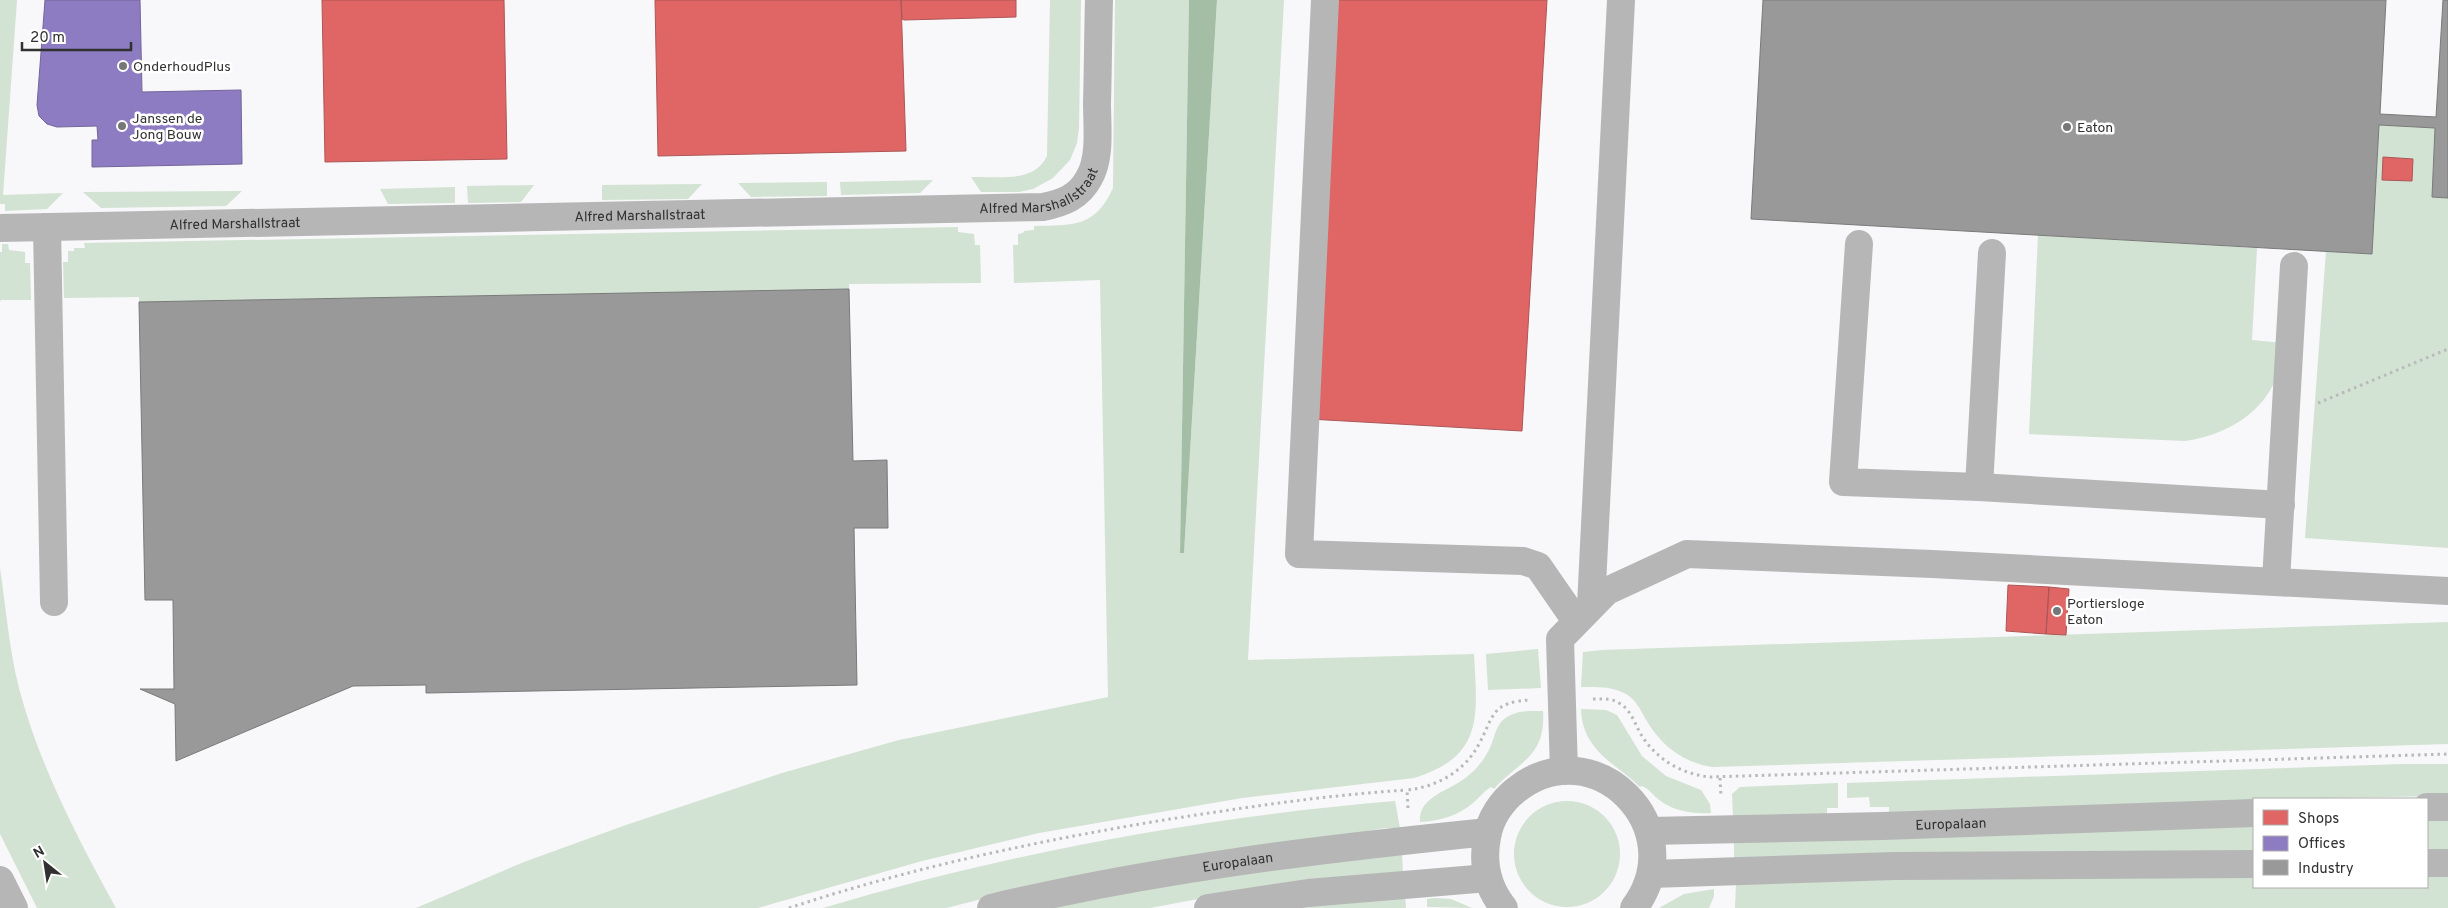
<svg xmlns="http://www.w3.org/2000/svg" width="2448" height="908" viewBox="0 0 2448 908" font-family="Overpass,sans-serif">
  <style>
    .green { fill: #d2e2d3 }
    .water { fill: #a3bea4 }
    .shops { fill: #e06666; stroke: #ac5656 }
    .offices { fill: #8e7cc3; stroke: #726698 }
    .industry { fill: #999; stroke: #7a7a7a }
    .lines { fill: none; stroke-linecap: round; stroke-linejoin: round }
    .path { stroke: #b9b9b9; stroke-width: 3; stroke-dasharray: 2.5 4; stroke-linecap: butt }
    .minor { stroke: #b6b6b7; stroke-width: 28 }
    .poi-dot { fill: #777678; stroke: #fff; stroke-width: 2 }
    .labels { text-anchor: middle; stroke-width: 5; stroke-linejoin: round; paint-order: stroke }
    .poi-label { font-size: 14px; fill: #313132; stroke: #fff; text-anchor: start }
    .street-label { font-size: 14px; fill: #313132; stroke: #fff }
  </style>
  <rect width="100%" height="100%" fill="#f8f7f9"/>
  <path class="green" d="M0 0H17L3 195 63 193 47 209 5 211V204H0Z
    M1050 0H1081L1079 128 1077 143 1070 160 1053 178 1033 189 1019 192H981L971 177C997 176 1034 184 1047 156Z
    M1115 0H1189L1180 552 1184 553 1217 0H1284L1248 660 1474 654C1477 715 1485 756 1414 778L1242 798 1039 833 922 861 758 908H416L524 862 626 825 782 773 899 740 1108 697 1100 280 1014 283 1013 245H1018V234L1023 233 1024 231 1034 230V226C1073 225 1095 228 1113 188Z
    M2379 125 2435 128 2432 197 2448 198V548L2305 538 2326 251 2372 254Z
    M933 180 920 193 841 195 840 182Z
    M827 182V196L751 197 738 183Z
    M702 184 688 199 602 200V185Z
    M534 185 521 202 468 203 467 186Z
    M455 187V203L388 204 380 189Z
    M242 191 226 206 101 208 83 192Z
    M958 227V232L974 234 975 245H980L981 283 849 284V289L139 302V297L64 298 63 262H68V251H74V248H85L84 243Z
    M2038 235 2257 248 2252 340 2283 343C2282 352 2281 362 2279 370 2266 413 2226 435 2185 441L2029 434Z
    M2 244H8L9 250 25 252V263H30L31 300H1L0 302V252H2Z
    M0 568C6 608 9 649 19 688 39 765 78 839 116 908H37L0 834Z
    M2448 622V744L1712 767C1682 762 1660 745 1645 718 1640 709 1636 700 1626 694 1612 686 1596 687 1581 687L1583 652 1602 650Z
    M1538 649 1541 688 1488 690 1486 654Z
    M1581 709 1606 710 1617 715 1642 756 1666 776 1701 790 1710 804 1711 813C1691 814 1673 811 1658 799 1652 794 1649 789 1642 786L1640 787C1615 763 1582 750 1581 709Z
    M1543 711C1546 757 1519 761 1494 789L1491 787C1484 791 1479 798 1473 803 1458 816 1439 821 1420 822 1418 795 1452 791 1469 775 1478 768 1485 758 1490 748 1494 739 1496 726 1503 720 1515 710 1529 711 1543 711Z
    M2403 764H2448V796L2254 799V802L1889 814V807H1870L1869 797 1847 798V783Z
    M1838 783V808H1827V816H1733L1732 794 1740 787Z
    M1514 854a53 53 0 1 1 106 0a53 53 0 1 1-106 0Z
    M1395 801 1400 828H1385L986 898 946 908H823C1009 853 1202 817 1395 801Z
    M2427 818H2448V852H2427Z
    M2254 823V853L1734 858V839Z
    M1402 852 1403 874 1214 896 1150 908H1036L1109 893Z
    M2427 873H2448V908H1735L1736 883 1786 877 2254 874V887H2427Z
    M1714 889V896L1709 908H1659L1684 894Z
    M1405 895 1406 908H1283Z
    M1435 898 1451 899 1472 908 1427 907V899Z"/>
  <path class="water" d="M1189 0H1217L1184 553H1180Z"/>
  <path class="shops" d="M322 0H504L507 159 325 162Z
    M655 0H901L906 151 658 156Z
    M901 0H1016V17L904 20 902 19Z
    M1333 0H1547L1522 431 1309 419Z
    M2383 157 2413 159 2412 181 2382 180Z
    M2008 585 2049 587 2046 634 2006 631Z
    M2049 587 2069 589 2066 635 2046 634Z"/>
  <path class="offices" d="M45 0H140L142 92 241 90 242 164 92 167V140H98L97 126 57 127 47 124 39 116 37 105Z"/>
  <path class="industry" d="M1763 0H2386L2380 114 2436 117 2443 0H2448V198L2432 197 2435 128 2379 125 2372 254 1751 219Z
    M849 289 853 461 887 460 888 528H854L857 685 426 693V685L353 686 176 761 175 704 140 689H174L173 600H145L139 302Z"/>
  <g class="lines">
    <path class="path" d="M2318 403 2448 349
      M1593 699C1602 699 1611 698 1619 703 1630 709 1634 721 1639 731 1654 758 1680 774 1710 777L2448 754
      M1720 778 1721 797
      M1408 808 1407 790C1437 787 1465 771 1479 744 1494 716 1491 702 1530 700
      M789 908C913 867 1042 840 1170 819 1248 807 1327 795 1407 790"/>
    <g class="minor">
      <path d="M1325 0 1299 554 1523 561 1538 566 1576 621"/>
      <path d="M47 227 54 602"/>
      <path id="s1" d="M0 228 1043 207C1063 203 1079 197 1089 178 1101 158 1097 126 1097 103 1098 69 1098 34 1099 0"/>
      <path d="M1859 244 1843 482 1979 487 2281 505"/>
      <path d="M1979 487 1992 253"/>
      <path d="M2276 581 2294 266"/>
      <path d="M1591 606 1621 0"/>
      <path d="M1564 771 1560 639 1607 591 1687 554 1932 564 2448 591"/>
      <path d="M2427 807H2448"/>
      <path id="s2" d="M1649 831 1883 826 2254 813"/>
      <path d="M2427 863H2448"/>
      <path d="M1651 874 1894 866 2254 864"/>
      <path d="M0 880 14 908"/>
      <path id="s3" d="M991 908C1154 869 1320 849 1488 832"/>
      <path d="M1208 908 1308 893 1488 878"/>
      <path d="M1504 908C1487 887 1482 863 1487 837 1490 818 1502 801 1516 790 1594 728 1694 828 1634 908"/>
    </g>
  </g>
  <g class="poi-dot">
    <circle cx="123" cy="66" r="5"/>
    <circle cx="122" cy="126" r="5"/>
    <circle cx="2067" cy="127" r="5"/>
    <circle cx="2057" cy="611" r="5"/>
  </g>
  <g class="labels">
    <g class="poi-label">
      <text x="133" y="71">OnderhoudPlus</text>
      <text x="132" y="123">Janssen de<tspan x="132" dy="16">Jong Bouw</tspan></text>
      <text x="2077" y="132">Eaton</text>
      <text x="2067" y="608">Portiersloge<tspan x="2067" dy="16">Eaton</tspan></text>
    </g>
    <g class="street-label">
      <text dy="5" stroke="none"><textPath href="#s1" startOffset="1045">Alfred Marshallstraat</textPath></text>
      <text dy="5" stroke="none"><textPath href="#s1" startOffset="640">Alfred Marshallstraat</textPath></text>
      <text dy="5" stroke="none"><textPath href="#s1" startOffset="235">Alfred Marshallstraat</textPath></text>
      <text dy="5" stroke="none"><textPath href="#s2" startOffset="302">Europalaan</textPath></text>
      <text dy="5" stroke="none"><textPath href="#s3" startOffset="251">Europalaan</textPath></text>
    </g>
  </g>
  <rect x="2253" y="798" width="175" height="90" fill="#ffffff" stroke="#adadad"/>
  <rect x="2263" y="810" width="25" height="15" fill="#e06666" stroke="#adadad"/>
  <text x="2298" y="823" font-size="15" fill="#313132">Shops</text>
  <rect x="2263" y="836" width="25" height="15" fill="#8e7cc3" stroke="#adadad"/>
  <text x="2298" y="848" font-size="15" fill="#313132">Offices</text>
  <rect x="2263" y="860" width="25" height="15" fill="#999999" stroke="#adadad"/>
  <text x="2298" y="873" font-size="15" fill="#313132">Industry</text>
  <g transform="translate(45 863) rotate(330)" stroke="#ffffff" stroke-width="4" paint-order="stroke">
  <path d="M0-4L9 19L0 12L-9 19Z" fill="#313132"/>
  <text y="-8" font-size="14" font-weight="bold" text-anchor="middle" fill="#313132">N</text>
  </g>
  <path d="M22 42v8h109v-8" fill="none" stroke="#313132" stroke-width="2.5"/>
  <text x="30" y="42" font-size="15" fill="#313132" stroke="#ffffff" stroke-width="4" paint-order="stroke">20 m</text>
</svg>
